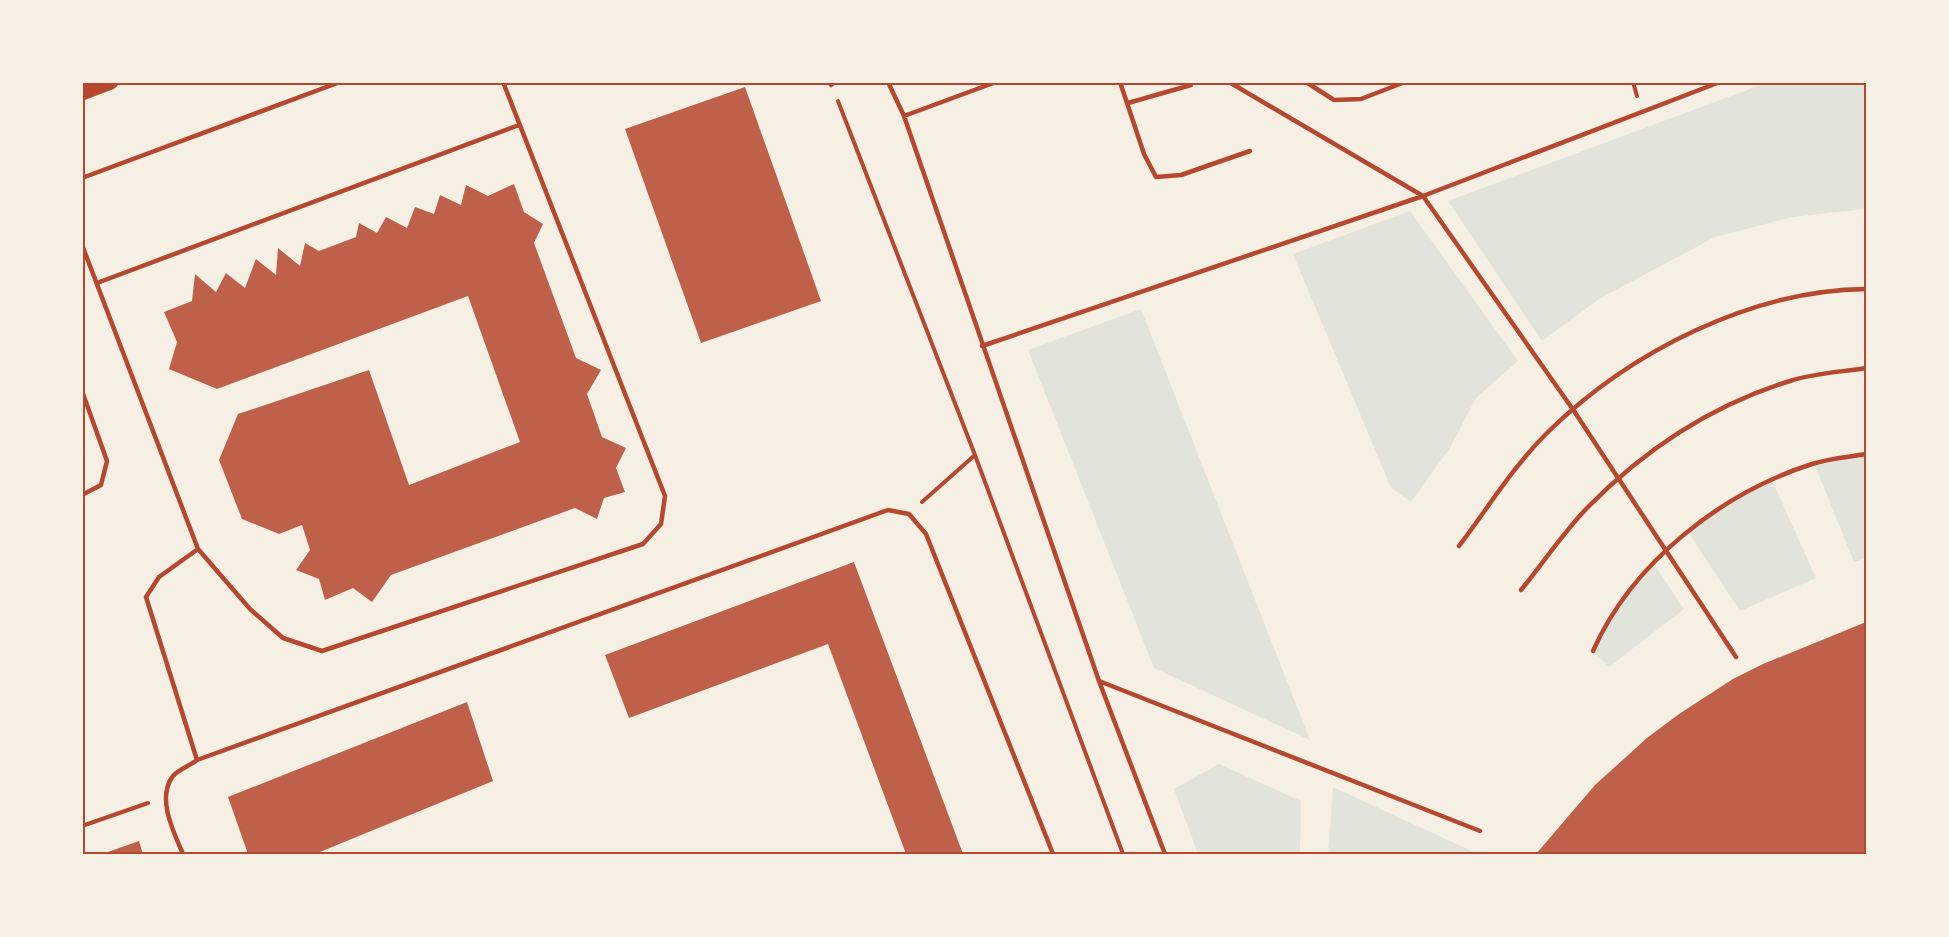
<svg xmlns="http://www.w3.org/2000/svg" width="1949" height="937" viewBox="0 0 1949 937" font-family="'Source Serif 4',serif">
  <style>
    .green { fill: #e2e4dc }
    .building { fill: #bf614a }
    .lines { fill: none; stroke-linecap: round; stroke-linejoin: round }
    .path { stroke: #b5482f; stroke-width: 4 }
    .service { stroke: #b5482f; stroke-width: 4.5 }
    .primary { stroke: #b5482f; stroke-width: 15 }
    .neatline { fill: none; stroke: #b5482f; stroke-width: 2 }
  </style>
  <rect width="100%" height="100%" fill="#f6efe4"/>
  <path class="green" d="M1766 83H1866V209L1793 217 1715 237 1599 299 1542 341 1448 201Z
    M1410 211 1518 361 1476 398 1450 448 1411 502 1391 488 1293 254Z
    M1141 309 1310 740 1154 668 1028 350Z
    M1866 454V558L1854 562 1814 463Z
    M1772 480 1816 578 1740 611 1688 532 1715 511Z
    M1654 564 1684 609 1609 667 1593 651 1619 606Z
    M1219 764 1301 801 1300 854H1198L1174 789Z
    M1333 787 1478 854H1328Z"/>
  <path class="building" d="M745 87 821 301 701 343 625 129Z
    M514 184 524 212 543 224 534 243 576 358 601 370 587 394 602 437 626 448 616 468 625 492 604 498 597 519 575 508 391 575 372 602 353 588 325 600 319 579 296 570 310 550 302 525 279 534 242 519 219 460 238 414 369 370 409 485 520 442 468 296 217 389 169 369 177 342 164 312 192 301 195 274 216 292 226 273 245 288 256 259 276 275 278 248 300 266 305 243 319 251 356 237 359 223 377 233 386 217 407 228 415 207 434 214 440 195 461 205 466 185 488 196Z
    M854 562 963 854H906L828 644 629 718 605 655Z
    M1866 622V854H1536L1595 785 1647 738 1679 714 1733 679 1763 664Z
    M467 702 493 781 315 854H248L228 797Z
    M139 841 143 854H102Z"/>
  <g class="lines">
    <path class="path" d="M1633 82 1637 96
      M838 101 975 455 1123 854
      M922 502 975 455
      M82 826 148 803"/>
    <path class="service" d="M888 82 904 116 1099 681 1165 854
      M1120 82 1144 154 1156 177 1181 175 1250 151
      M1229 82 1423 196 1574 411 1736 657
      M1306 82 1334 100 1361 99 1405 82
      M831 85 835 82
      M1128 103 1191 85
      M904 116 996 82
      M82 178 340 82
      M82 245 198 549 250 609 283 638 322 651 643 544 661 524 665 496 503 82
      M97 283 519 125
      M982 346 1423 196 1720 82
      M82 391 107 461 101 485 82 495
      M1459 546C1488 508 1514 465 1549 431 1630 352 1751 290 1866 289
      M1521 590C1543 563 1563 533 1587 508 1644 450 1712 405 1790 381 1814 373 1841 372 1866 368
      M1593 651C1632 563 1721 493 1812 464 1830 458 1849 457 1866 454
      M1099 681 1480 831
      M197 760 146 597 159 577 198 549
      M183 854C174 833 156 798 173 776 178 770 191 765 197 760L888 510 909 514 926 534 1053 854"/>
    <path class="primary" d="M82 93 111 82"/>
  </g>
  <rect width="1949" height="937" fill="none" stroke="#f6efe4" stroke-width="168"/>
  <rect x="84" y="84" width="1781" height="769" class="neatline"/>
</svg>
